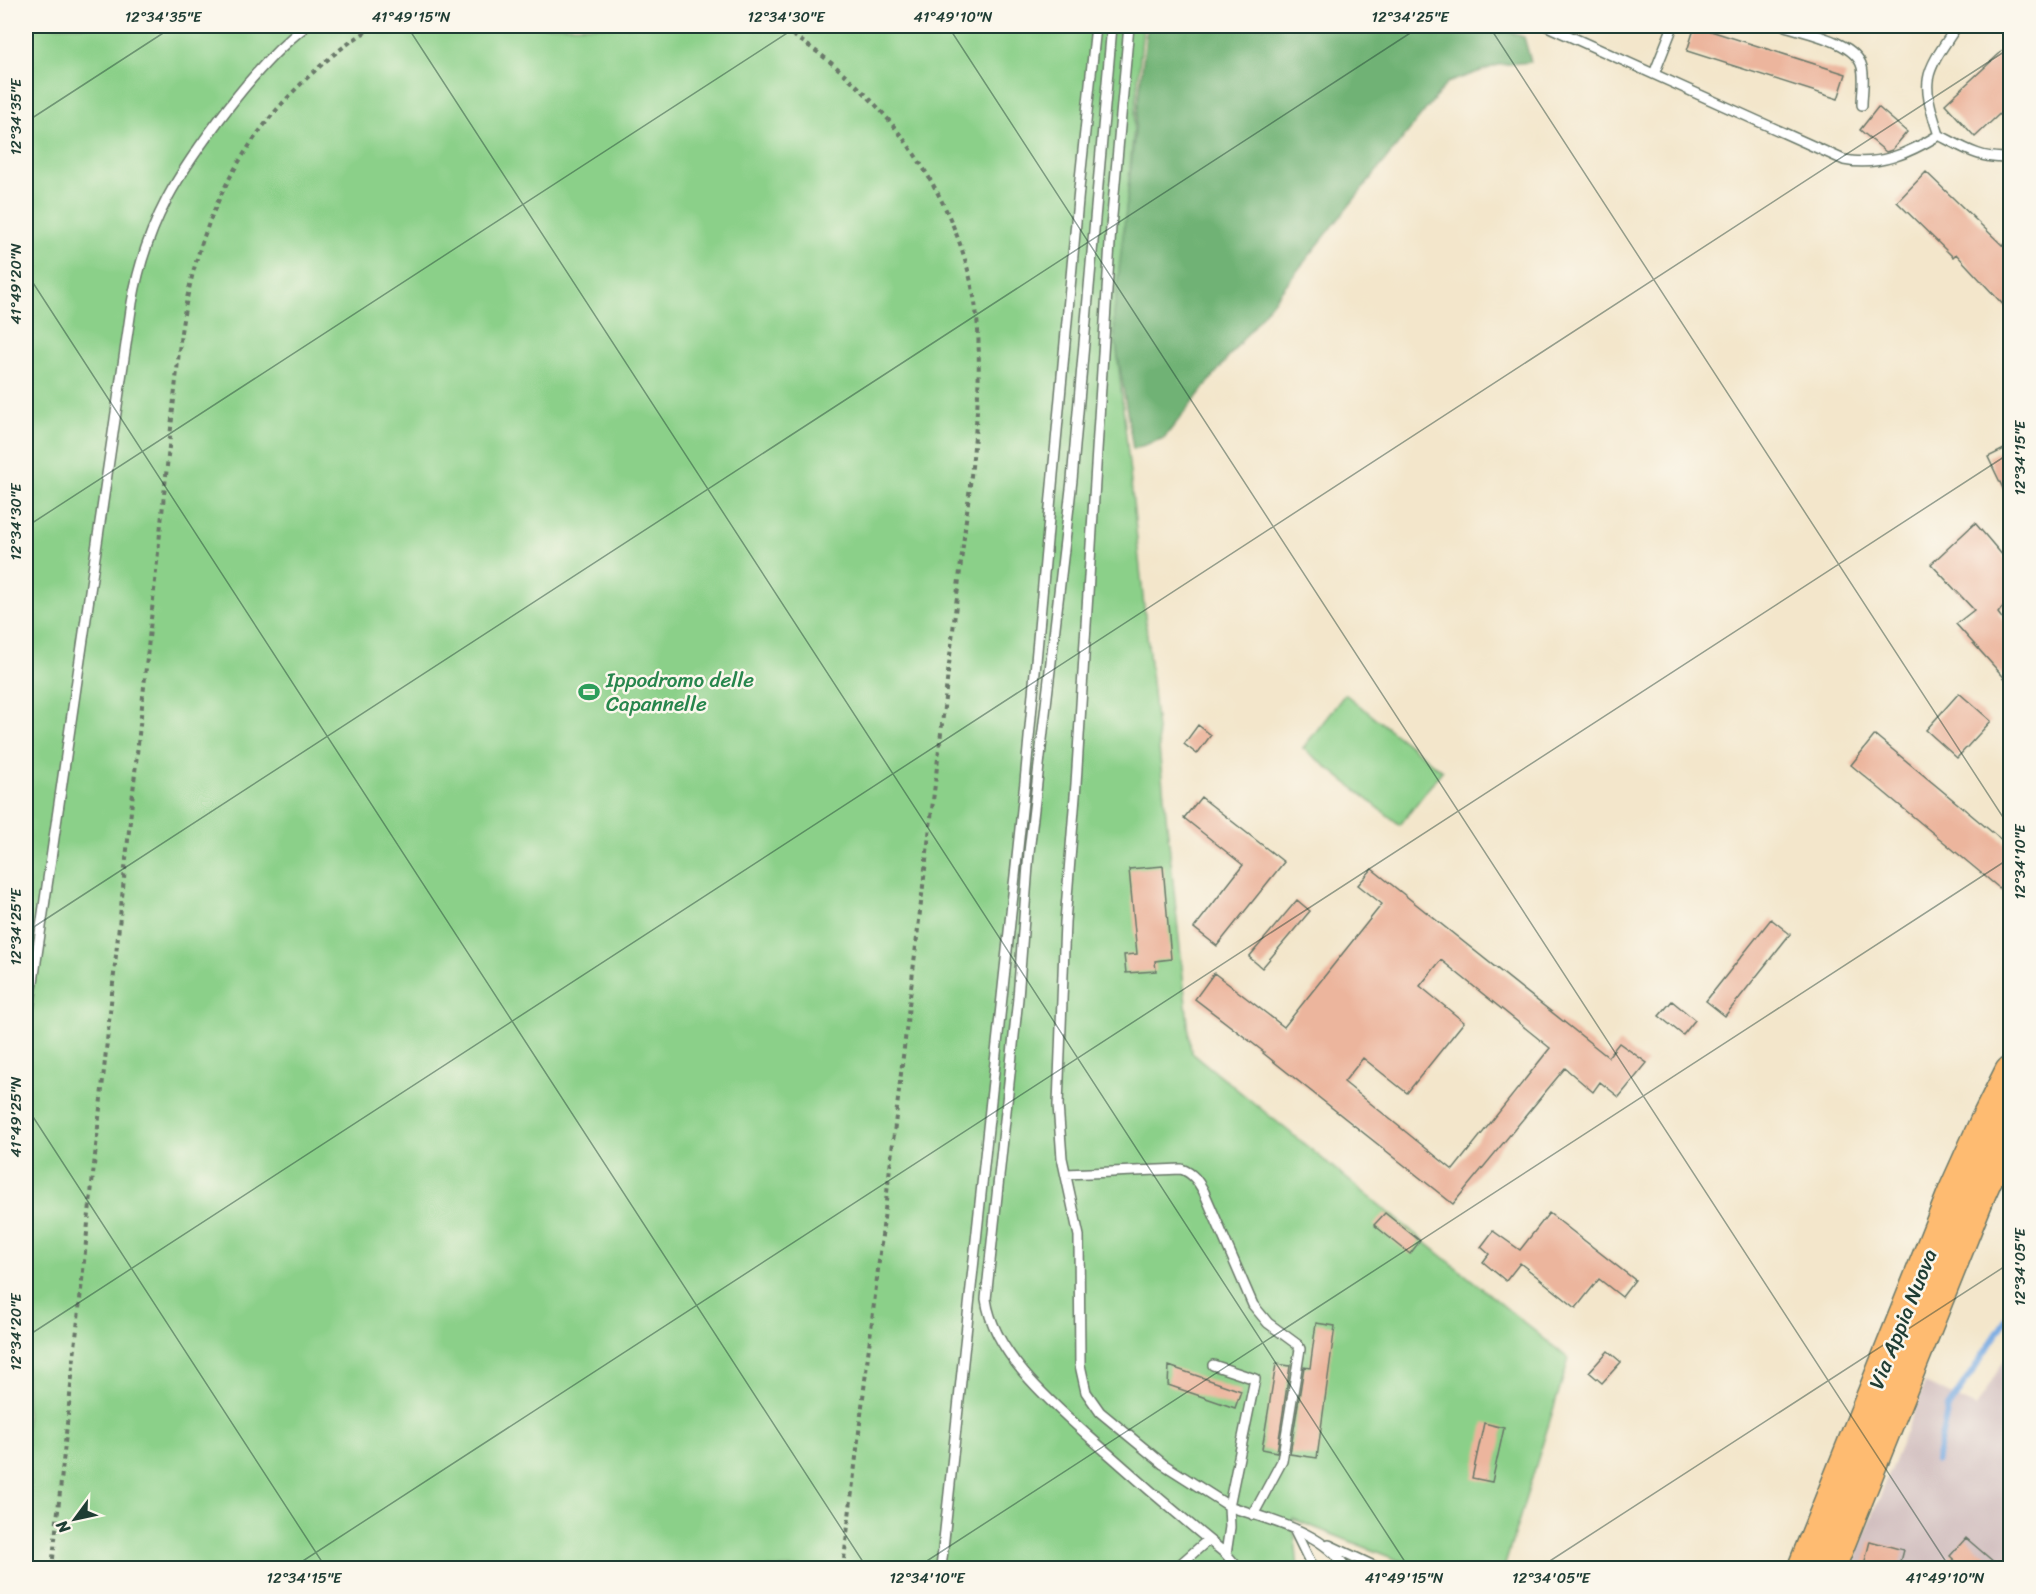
<svg xmlns="http://www.w3.org/2000/svg" width="2036" height="1594" viewBox="0 0 2036 1594" font-family="Sriracha,sans-serif">
  <style>
    .industrial { fill: #d2bfc0 }
    .green { fill: #8bd089; stroke: #55865e; stroke-width: 1.5 }
    .forest { fill: #70b275; stroke: #487854; stroke-width: 1.5 }
    .lines { fill: none; stroke-linecap: round; stroke-linejoin: round }
    .stream { stroke: #75a9e2; stroke-width: 6 }
    .building { fill: #ecb59d; fill-rule: evenodd }
    .service-casing { stroke: #697869; stroke-width: 12 }
    .primary-casing { stroke: #697869; stroke-width: 33 }
    .path { stroke: #697869; stroke-width: 4; stroke-dasharray: 4.5 4.5; stroke-linecap: butt }
    .service { stroke: #fff; stroke-width: 9 }
    .primary { stroke: #febb71; stroke-width: 30 }
    .ticks { fill: none; stroke: #1f3d34; stroke-width: 1.5; stroke-opacity: 0.45 }
    .labels { text-anchor: middle; stroke-width: 5; stroke-linejoin: round; paint-order: stroke }
    .leisure-label { font-size: 21px; fill: #27864d; stroke: #fbf7ec; text-anchor: start }
    .street-label { font-size: 21px; fill: #1f3d34; stroke: #fbf7ec }
    .neatline { fill: none; stroke: #1f3d34; stroke-width: 2 }
    .ticks-label { font-size: 15px; text-anchor: middle; fill: #1f3d34 }
  </style>
  <rect width="100%" height="100%" fill="#fbf7ec"/>
  <filter id="ink" filterUnits="userSpaceOnUse"><feTurbulence type="fractalNoise" baseFrequency=".0167" numOctaves="2"/><feDisplacementMap in="SourceGraphic" scale="12" xChannelSelector="R" yChannelSelector="G"/><feConvolveMatrix kernelMatrix="1 2 1 2 8 2 1 2 1" color-interpolation-filters="sRGB"/></filter>
  <filter id="wash" filterUnits="userSpaceOnUse"><feTurbulence type="fractalNoise" baseFrequency=".008" numOctaves="4" result="noise"/><feDisplacementMap in="SourceGraphic" scale="24" xChannelSelector="R" yChannelSelector="G"/><feGaussianBlur stdDeviation="1.35" result="paint"/><feColorMatrix in="noise" values="0 0 0 0 0 0 0 0 0 0 0 0 0 0 0 0 0 1.4 0 .05"/><feComposite in="paint" operator="in"/></filter>
  <g filter="url(#wash)">
    <rect width="100%" height="100%" fill="#f3e6cb"/>
    <path class="industrial" d="M2010 1350V1568H1852L1925 1383 1976 1407Z"/>
    <path class="green" d="M26 26H1143L1115 331 1191 1052 1569 1359 1504 1568H1418L1293 1519 1298 1568H26Z
      M1345 694 1442 771 1400 825 1303 748Z"/>
    <path class="forest" d="M1147 26H1494L1524 37 1531 62 1498 65 1447 83 1164 438 1133 449 1115 337 1114 314Z"/>
    <g class="lines">
      <path class="stream" d="M1936 1461 1948 1408 2002 1326 2010 1309"/>
    </g>
    <g id="blocks">
      <path class="building" d="M1695 26 1846 74 1838 99 1687 51Z
        M2010 44V104L1975 137 1945 104Z
        M1878 107 1907 132 1892 150 1886 152 1860 130Z
        M1926 172 2003 246 2010 238V312L1956 254 1953 257 1897 202Z
        M2010 446V503L1988 457Z
        M1975 523 2010 564V597L1998 613 2010 629V684L1956 624 1974 610 1931 564Z
        M1959 693 1991 721 1957 758 1926 730Z
        M1198 725 1211 735 1197 754 1184 744Z
        M1875 735 2010 847V897L1851 765Z
        M1201 797 1284 862 1217 946 1194 928 1243 865 1184 818Z
        M1163 866 1171 959 1155 961 1156 971 1126 973 1124 955 1137 954 1129 869Z
        M1372 869 1608 1057 1619 1043 1647 1063 1619 1097 1600 1082 1593 1092 1565 1068 1453 1204 1263 1053 1264 1052 1195 999 1214 973 1284 1027 1382 904 1358 885ZM1441 960 1550 1048 1453 1170 1344 1082 1363 1058 1407 1093 1464 1022 1420 986Z
        M1297 900 1310 911 1262 968 1249 957Z
        M1771 919 1790 934 1725 1016 1706 1001Z
        M1672 1001 1695 1020 1683 1035 1659 1016Z
        M1385 1213 1420 1241 1410 1254 1374 1225Z
        M1549 1213 1635 1280 1622 1297 1599 1279 1576 1308 1520 1263 1506 1281 1483 1262 1489 1254 1481 1247 1493 1231 1520 1250Z
        M1316 1323 1335 1326 1317 1458 1290 1454 1304 1367 1310 1368Z
        M1608 1351 1621 1362 1602 1383 1589 1372Z
        M1276 1364 1290 1366 1277 1452 1262 1449Z
        M1169 1366 1241 1391 1235 1408 1168 1385Z
        M1484 1423 1504 1428 1492 1482 1472 1478Z
        M1966 1538 2002 1569H1964L1950 1556Z
        M1870 1541 1903 1550 1898 1569H1863Z"/>
    </g>
  </g>
  <g filter="url(#ink)">
    <use href="#blocks" fill-opacity="0" stroke="#697869" stroke-width="1.5"/>
    <g class="lines">
      <defs>
        <path id="service" d="M1112 26 1072 480 1029 852 1018 998 986 1299C994 1358 1061 1411 1103 1449 1143 1485 1184 1520 1226 1554L1238 1568
          M1129 26 1111 227 1076 784 1065 922 1058 1105 1062 1158 1079 1236 1080 1365 1086 1392 1100 1412 1163 1464 1229 1506 1230 1527 1226 1554
          M1547 26 1844 160C1879 167 1909 153 1939 135 1962 147 1983 161 2010 157
          M1785 26C1807 33 1856 42 1862 67 1865 79 1862 93 1862 105
          M1654 74 1673 26
          M1939 135C1920 78 1924 75 1957 26
          M26 1030 132 303C146 222 179 172 228 108 251 78 276 49 306 26
          M1066 1174 1181 1169C1193 1173 1198 1181 1204 1192L1253 1305 1268 1323 1298 1345 1300 1349 1282 1461 1253 1515
          M1213 1365 1255 1379 1229 1506C1270 1521 1321 1530 1346 1568
          M1294 1529 1313 1568
          M1329 1545 1378 1568
          M941 1568 1025 782 1079 189 1096 26
          M1176 1568 1208 1540"/>
        <path id="primary" d="M1803 1568 1953 1193 1985 1122 2010 1072
          M1830 1568 1981 1192 2010 1127"/>
      </defs>
      <use href="#service" class="service-casing"/>
      <use href="#primary" class="primary-casing"/>
      <path class="path" d="M777 26C883 85 970 207 978 330 981 385 975 440 969 494L843 1568
        M52 1568 181 332C196 233 231 151 304 81 326 60 350 40 376 26"/>
      <use href="#service" class="service"/>
      <use href="#primary" class="primary"/>
    </g>
  </g>
  <path class="ticks" d="M407 26 1409 1568M948 26 1950 1568M1489 26 2010 828M26 122 174 26M26 272 867 1568M26 527 798 26M26 932 1421 26M26 1106 326 1568M26 1337 2010 48M292 1568 2010 453M916 1568 2010 858M1539 1568 2010 1263"/>
  <defs>
    <symbol id="stadium-bare" viewBox="-9 -9 18 18"><path d="M0-5a6.5 5 0 1 0 0 10a6.5 5 0 1 0 0-10ZM-3.5-1.8h7v3.6h-7Z" fill="#2e9e5b" stroke="#fbf7ec" stroke-width="2.5" paint-order="stroke"/></symbol>
  </defs>
  <g fill-rule="evenodd">
    <use href="#stadium-bare" x="574" y="677" width="30" height="30"/>
  </g>
  <g class="labels">
    <g class="leisure-label">
      <text x="606" y="687">Ippodromo delle<tspan x="606" dy="24">Capannelle</tspan></text>
    </g>
    <g class="street-label">
      <text transform="translate(1903 1319) rotate(-68)" y="7">Via Appia Nuova</text>
    </g>
  </g>
  <rect width="2036" height="1594" fill="none" stroke="#fbf7ec" stroke-width="66"/>
  <g transform="translate(75 1519) rotate(237)" stroke="#fbf7ec" stroke-width="4.5" paint-order="stroke">
  <path d="M0-4.5L10 22L0 15L-10 22Z" fill="#1f3d34"/>
  <text y="-9" font-size="16" font-weight="bold" text-anchor="middle" fill="#1f3d34">N</text>
  </g>
  <rect x="33" y="33" width="1970" height="1528" class="neatline"/>
  <g class="ticks-label">
    <text x="163" y="22">12°34'35"E</text>
    <text x="411" y="22">41°49'15"N</text>
    <text x="786" y="22">12°34'30"E</text>
    <text x="953" y="22">41°49'10"N</text>
    <text x="1410" y="22">12°34'25"E</text>
    <text transform="translate(16 117) rotate(-90)" y="5">12°34'35"E</text>
    <text transform="translate(16 284) rotate(-90)" y="5">41°49'20"N</text>
    <text transform="translate(2020 458) rotate(-90)" y="5">12°34'15"E</text>
    <text transform="translate(16 522) rotate(-90)" y="5">12°34'30"E</text>
    <text transform="translate(2020 862) rotate(-90)" y="5">12°34'10"E</text>
    <text transform="translate(16 927) rotate(-90)" y="5">12°34'25"E</text>
    <text transform="translate(16 1117) rotate(-90)" y="5">41°49'25"N</text>
    <text transform="translate(2020 1267) rotate(-90)" y="5">12°34'05"E</text>
    <text transform="translate(16 1332) rotate(-90)" y="5">12°34'20"E</text>
    <text x="304" y="1583">12°34'15"E</text>
    <text x="927" y="1583">12°34'10"E</text>
    <text x="1404" y="1583">41°49'15"N</text>
    <text x="1551" y="1583">12°34'05"E</text>
    <text x="1945" y="1583">41°49'10"N</text>
  </g>
</svg>
